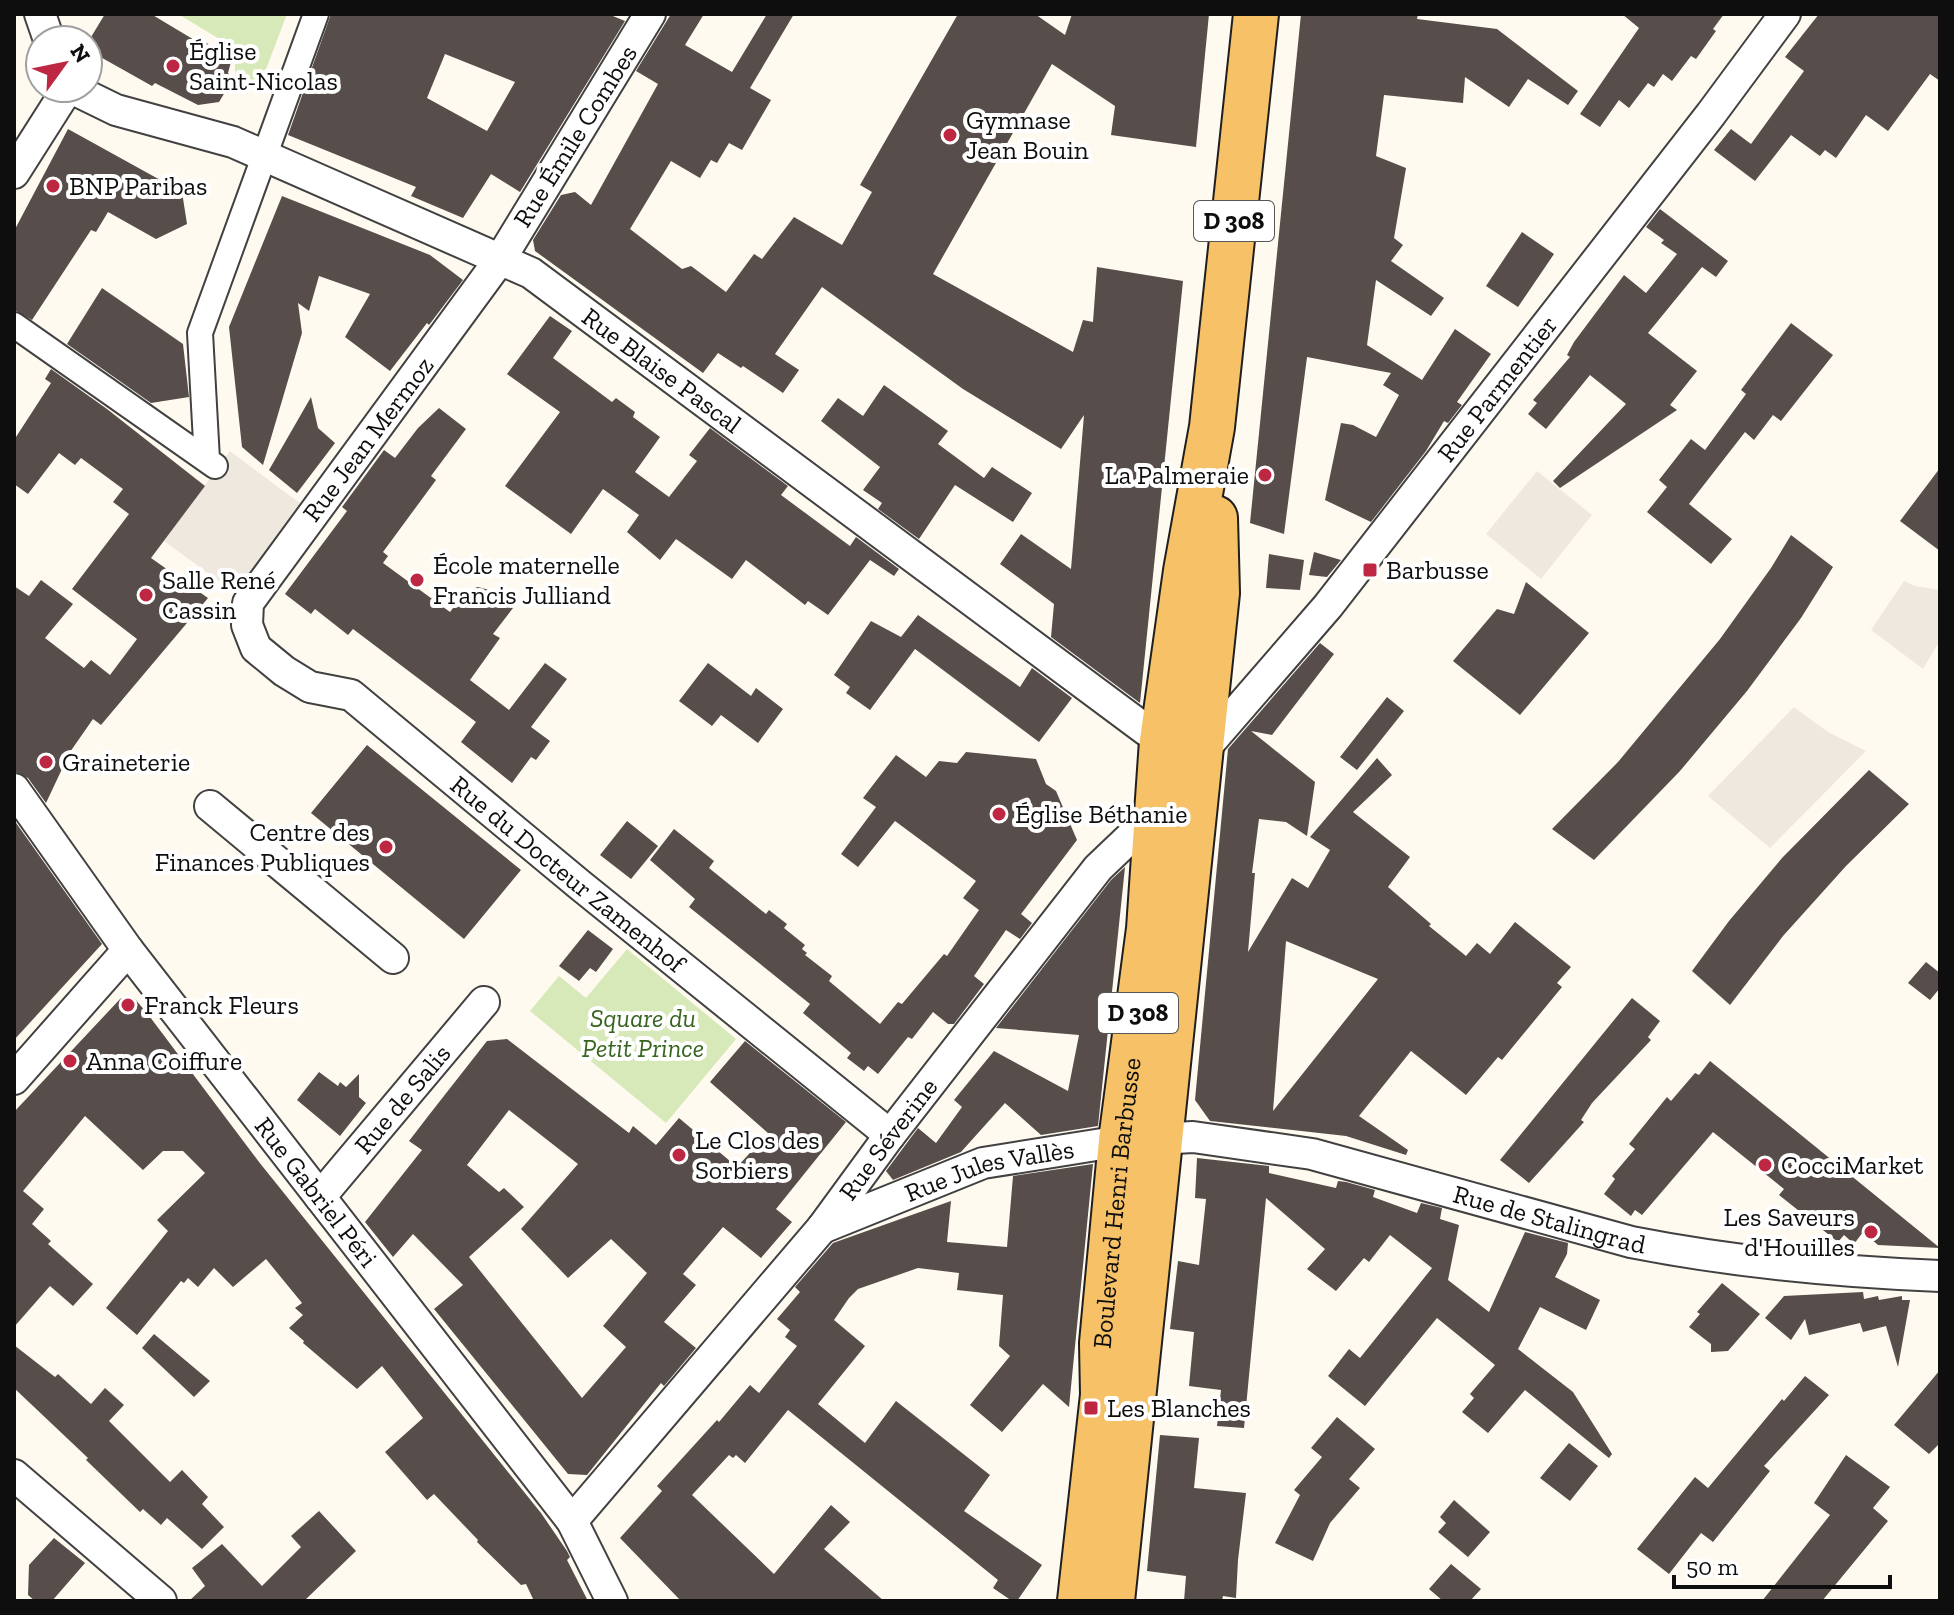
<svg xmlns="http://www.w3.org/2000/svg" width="1954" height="1615" viewBox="0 0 1954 1615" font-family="'Zilla Slab',serif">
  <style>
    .green { fill: #d8e9b9 }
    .plaza { fill: #efe8de }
    .building { fill: #574d4a; fill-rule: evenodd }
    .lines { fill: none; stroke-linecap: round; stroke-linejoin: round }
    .pedestrian-casing { stroke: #414141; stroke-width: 28 }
    .minor-casing { stroke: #414141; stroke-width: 34 }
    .primary-casing { stroke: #1f1f1f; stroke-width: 48 }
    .pedestrian { stroke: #fff; stroke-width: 24 }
    .minor { stroke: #fff; stroke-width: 30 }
    .primary { stroke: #f7c167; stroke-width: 44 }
    .poi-dot { fill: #bd2742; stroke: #fff; stroke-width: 3 }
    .labels { text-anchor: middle; stroke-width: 8; stroke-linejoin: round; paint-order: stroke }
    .shield { fill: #fff; stroke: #565656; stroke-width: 2 }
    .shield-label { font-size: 24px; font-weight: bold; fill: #0e0e0e }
    .poi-label { font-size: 26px; fill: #0e0e0e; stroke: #fff; text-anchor: start }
    .street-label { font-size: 26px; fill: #0e0e0e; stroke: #fff }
    .park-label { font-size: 26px; font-style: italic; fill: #37651f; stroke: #fff }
  </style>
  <rect width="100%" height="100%" fill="#fffaef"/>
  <path class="green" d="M178 14H287L260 85 245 92C232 78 235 66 236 49Z
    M627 949 736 1039 666 1123 530 1011 559 976 586 998Z"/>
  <path class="plaza" d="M230 451 301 504 235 593 164 541Z
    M1537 471 1592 515 1541 579 1486 534Z
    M1904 581 1915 586 1940 590V640L1923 669 1871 630Z
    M1794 707 1828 732 1866 751 1770 848 1708 796Z"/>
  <path class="building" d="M105 14H151L196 41 198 38 232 58 228 73 233 79 219 102 198 105 155 83 152 86 88 50V42Z
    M331 14H608L625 21 520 192 491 174 463 218 411 196 416 187 288 135ZM445 54 515 82 487 131 427 98Z
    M671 14H704L685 45 732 72 767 14H794L750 88 771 100 742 150 729 143 717 163 711 160 700 178 671 161 630 229 682 269 691 266 726 292 754 254 762 259 794 217 842 245 872 192 860 185 958 14H1035L1065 35 1072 14H1209L1196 147 1111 135 1115 106 1052 64 933 274 1073 352 1083 320 1093 322 1097 267 1183 281 1140 703 1051 637 1054 604 1000 564 1021 534 1071 569 1084 415 1061 449 963 389 822 287 775 354 799 370 783 393 743 366 741 368 718 353 703 373 535 251 533 240 561 195 575 192 591 205 658 84 636 71Z
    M1301 14H1418L1417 19 1497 29 1578 91 1568 105 1528 79 1509 107 1465 77 1463 103 1384 95 1376 156 1406 168 1394 238 1403 245 1391 261 1444 298 1431 316 1376 280 1367 345 1422 380 1455 329 1491 354 1457 402 1462 405 1448 423 1444 421 1426 451 1371 522 1325 500 1341 423 1353 425 1376 437 1399 395 1383 385 1391 373 1307 357 1284 534 1250 523Z
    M1622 14H1724L1713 29 1716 31 1696 59 1691 56 1672 81 1663 74 1654 87 1648 83 1629 108 1619 100 1600 127 1580 114 1639 28Z
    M1819 14H1940V81L1930 74 1888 131 1866 115 1836 158 1825 150 1820 156 1791 135 1755 181 1714 150 1731 129 1751 144 1804 71 1785 57Z
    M68 129 182 192 187 224 156 239 108 212 96 232 91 230 32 320 14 310V231Z
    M282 196 430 255 463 280 429 325 427 323 390 371 345 337 370 294 319 276 309 311 298 303 302 333 263 465 242 447 229 327Z
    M1660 209 1728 261 1716 277 1702 267 1648 333 1697 371 1670 405 1677 410 1560 488 1553 481 1626 404 1590 375 1546 429 1528 414 1537 403 1533 400 1570 357 1567 355 1574 342 1624 275 1646 293 1677 254 1661 243 1664 240 1646 227Z
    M1522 232 1554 254 1518 307 1486 286Z
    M102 288 183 344 189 397 151 403 67 344Z
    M550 316 572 331 553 358 612 402 616 398 635 412 633 417 660 437 635 472 669 497 697 461 689 455 710 428 788 486 781 495 850 546 856 537 899 569 894 576 870 560 828 615 808 601 805 605 746 560 732 579 676 539 660 560 627 532 639 515 603 489 571 534 505 486 560 412 507 374Z
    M1791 323 1833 355 1781 421 1773 415 1754 440 1745 432 1689 504 1732 539 1711 564 1647 512 1667 487 1659 480 1691 439 1705 450 1746 394 1741 390Z
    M51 369 107 409 205 486 151 558 208 598 101 725 93 719 70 752 46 803 28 778 14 771V586L29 596 41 580 73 604 45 638 84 668 91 660 110 675 137 639 72 589 129 514 113 502 123 489 81 458 75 465 59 453 28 494 14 484V440L51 383 45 379Z
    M884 385 948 431 938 444 984 478 992 467 1032 493 1013 522 955 485 919 539 878 509 882 503 863 490 880 467 821 421 838 398 863 416Z
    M311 397 318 428 335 443 297 493 269 470Z
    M439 408 466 429 431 476 436 480 383 552 388 556 383 563 450 612 466 591 478 587 493 591 513 608 493 634 500 638 470 680 509 710 545 663 567 679 531 727 550 741 536 760 531 757 512 783 461 742 476 722 353 629 348 635 315 609 311 614 285 594 347 511 342 507 384 450 395 458 418 428Z
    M1940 468V551L1900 521Z
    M1791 535 1833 567 1801 618 1747 691 1680 771 1594 860 1552 829 1618 762 1720 639 1771 568Z
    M1314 552 1341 560 1327 577 1309 575Z
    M1269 554 1304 560 1300 590 1266 588Z
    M1526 582 1589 633 1520 715 1453 661 1497 609 1514 614Z
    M918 615 1020 687 1032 668 1072 698 1039 742 915 649 870 710 846 693 850 687 834 675 871 621 901 637Z
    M1320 643 1334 654 1272 735 1251 731 1315 782 1307 836 1286 822 1259 819 1252 873H1255L1248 952 1292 878 1308 888 1330 850 1310 837 1377 758 1392 775 1353 812 1410 857 1388 887 1431 924 1429 926 1466 956 1477 943 1490 954 1515 922 1571 967 1557 983 1562 987 1502 1060 1498 1057 1466 1095 1411 1051 1359 1116 1408 1150 1406 1155 1346 1136 1210 1121 1195 1100 1228 749ZM1286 941 1378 979 1273 1111 1280 1020Z
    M708 663 751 696 756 688 783 709 758 743 721 715 712 726 679 701Z
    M1387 697 1404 711 1357 770 1340 757Z
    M367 745 521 870 464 939 311 813Z
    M966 752 1036 759 1046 784 1056 791 1077 840 1021 914 1032 923 1020 939 1006 930 974 976 984 984 954 1024H948L933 1012 912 1039 908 1037 878 1074 868 1066 864 1071 847 1058 851 1053 803 1013 810 1004 689 907 695 899 650 860 674 829 714 861 709 868 766 914 769 910 787 924 784 928 805 945 802 949 807 953 805 955 832 976 829 981 880 1024 898 1002 902 1004 944 954 947 956 979 910 963 898 976 881 895 821 858 867 841 854 876 807 863 798 896 755 926 777 939 761 957 763Z
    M1869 770 1909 804 1846 866 1783 936 1730 1005 1692 971 1729 921 1782 858Z
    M14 820 102 944 14 1040Z
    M627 821 658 846 631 879 600 855Z
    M1125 867 1098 1126 1041 1135 1005 1103 961 1152 893 1180 886 1171 918 1128 936 1143 962 1107 954 1100 994 1051 1068 1091 1079 1035 996 1028 1111 880Z
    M588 930 613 949 596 972 590 968 579 981 559 966Z
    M1926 962 1940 973V988L1930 1000 1908 983Z
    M121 998H134L147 1013 259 1162 541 1513 567 1551 570 1557 567 1560 588 1601H534L526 1584 521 1585 477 1542 478 1540 434 1494 427 1500 385 1452 423 1418 382 1366 357 1389 303 1343 304 1341 289 1328 303 1315 295 1308 302 1303 266 1259 233 1287 214 1268 198 1287 188 1278 184 1283 181 1281 137 1335 106 1308 168 1231 157 1220 205 1173 183 1151H163L143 1170 85 1116 23 1191 44 1209 32 1224 51 1241 48 1244 93 1284 73 1306 50 1286 14 1327V1112Z
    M1632 998 1660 1021 1648 1037 1651 1040 1592 1103 1581 1120 1584 1122 1529 1183 1500 1160Z
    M507 1039 629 1133 633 1126 656 1145 679 1118 737 1167 768 1133 710 1082 745 1041 846 1122 776 1209 792 1222 761 1258 723 1227 683 1274 696 1285 664 1322 696 1348 664 1386 661 1383 587 1475 568 1474 434 1309 463 1285 413 1234 393 1257 365 1222 422 1150 409 1141 429 1115 487 1041ZM509 1110 578 1164 521 1229 568 1278 611 1239 647 1273 603 1326 626 1347 582 1398 469 1257 524 1207 504 1188 499 1192 467 1165Z
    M1710 1061 1940 1248 1878 1245 1863 1232 1854 1244 1844 1235 1838 1242 1779 1195 1784 1189 1713 1132 1642 1215 1635 1210 1631 1216 1604 1194 1615 1179 1612 1176 1635 1149 1629 1144 1667 1097 1671 1101 1695 1073 1699 1075Z
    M319 1072 338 1086 340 1082 346 1087 359 1074V1097L366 1103 340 1136 297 1100Z
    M1197 1158 1269 1166V1173L1336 1188 1338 1181 1346 1182 1375 1190 1373 1197 1417 1213 1421 1203 1442 1208 1440 1219 1459 1225 1448 1280 1489 1312 1525 1232 1568 1243 1567 1254 1555 1277 1600 1300 1586 1330 1540 1307 1518 1349 1573 1392 1612 1454 1609 1458 1525 1390 1488 1433 1462 1412 1474 1398 1470 1394 1495 1365 1437 1318 1365 1406 1328 1376 1349 1349 1360 1358 1432 1268 1390 1235 1369 1262 1364 1258 1336 1291 1307 1269 1325 1249 1266 1198 1244 1428 1217 1426 1221 1390 1189 1386 1194 1332 1170 1329 1178 1261 1199 1265 1206 1199 1195 1198Z
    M1093 1164 1069 1407 1043 1384 1002 1432 970 1405 1010 1356 999 1346 1003 1295 957 1290 959 1273 918 1268 858 1289 849 1298 834 1320 865 1346 818 1404 865 1443 896 1401 990 1475 964 1511 1042 1565 1017 1601H1012L993 1588 998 1580 788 1410 745 1463 736 1455 733 1458 729 1455 692 1495 774 1574 831 1505 850 1522 824 1549 884 1601H681L620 1538 662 1491 657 1486 717 1420 719 1422 750 1385 759 1393 797 1346 785 1337 790 1330 777 1319 800 1292 795 1287 833 1243 951 1201 947 1242 1007 1247 1013 1176Z
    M1722 1283 1760 1314 1728 1351 1711 1352V1344L1689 1327 1700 1314 1697 1312Z
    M1863 1292 1864 1299 1878 1296 1879 1300 1902 1296V1300H1910L1898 1367 1886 1326 1863 1332 1860 1323 1809 1335 1805 1319 1791 1340 1765 1318 1784 1296Z
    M154 1334 210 1381 194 1397 142 1348Z
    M14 1345 55 1377 58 1374 91 1404 105 1388 124 1405 109 1421 170 1482 182 1470 208 1497 202 1504 224 1527 202 1549 167 1518 161 1525 143 1509 140 1512 86 1460 88 1458 14 1388Z
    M1940 1370V1443L1929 1454 1894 1425Z
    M1805 1376 1829 1395 1764 1466 1770 1471 1713 1542 1701 1533 1669 1574 1637 1549 1695 1477 1708 1488 1782 1399 1784 1401Z
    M1337 1417 1375 1449 1349 1479 1360 1488 1330 1523 1313 1561 1275 1543 1300 1495 1294 1490 1322 1457 1311 1448Z
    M1160 1435 1199 1438 1194 1488 1246 1493 1238 1560 1236 1598 1223 1596 1222 1601H1184L1186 1576 1147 1571Z
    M1569 1443 1598 1466 1570 1501 1540 1478Z
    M1846 1455 1890 1487 1873 1508 1888 1521 1822 1601H1762L1830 1515 1814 1503Z
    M1454 1500 1490 1532 1468 1557 1438 1532 1446 1523 1440 1517Z
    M319 1511 356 1551 304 1601H189L205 1586 192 1568 222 1544 262 1586 301 1547 291 1536Z
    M54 1538 85 1563 52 1601H35L28 1595 29 1565Z
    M1451 1564 1481 1589 1470 1601H1443L1429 1589Z"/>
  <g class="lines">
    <defs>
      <path id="pedestrian" d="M14 325 215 466
        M207 460 200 333 316 14"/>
      <g id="minor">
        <path d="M40 14 49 40"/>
        <path id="s1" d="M650 14 501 258 248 603 247 625 256 648 284 671 310 687 351 695 580 885 890 1135"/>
        <path id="s2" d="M71 88 116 110 233 142 531 273 1146 730 1162 741 1176 747"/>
        <path d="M14 173 68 88"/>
        <path id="s3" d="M1198 756 1328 606 1711 114 1785 14"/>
        <path id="s4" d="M14 789 128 950 572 1521 612 1601"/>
        <path d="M210 806 393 958"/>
        <path d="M14 1079 128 950"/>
        <path id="s5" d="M320 1197 484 1002"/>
        <path id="s6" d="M822 1228 983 1163 1121 1141 1193 1137 1312 1154 1631 1242C1733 1262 1836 1272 1940 1276"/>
        <path d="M14 1475 161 1601"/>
        <path id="s7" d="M572 1521 822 1228 890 1135 1098 868 1161 808"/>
      </g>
      <g id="primary">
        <path id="s8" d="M1080 1601 1103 1395 1102 1343 1121 1141 1149 929 1162 741 1186 571 1212 427 1256 14"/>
        <path d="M1112 1601 1217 593 1215 518"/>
      </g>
    </defs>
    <use href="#pedestrian" class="pedestrian-casing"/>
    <use href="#minor" class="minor-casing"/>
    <use href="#primary" class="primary-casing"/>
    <use href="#pedestrian" class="pedestrian"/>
    <use href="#minor" class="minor"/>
    <use href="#primary" class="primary"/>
  </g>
  <g class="poi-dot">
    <circle cx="173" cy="66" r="8"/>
    <circle cx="950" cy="135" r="8"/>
    <circle cx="53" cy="186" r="8"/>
    <circle cx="1265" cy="475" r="8"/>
    <rect x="1362" y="562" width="16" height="16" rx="4"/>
    <circle cx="417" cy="580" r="8"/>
    <circle cx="146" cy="595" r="8"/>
    <circle cx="46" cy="762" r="8"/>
    <circle cx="999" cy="814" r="8"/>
    <circle cx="386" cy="847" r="8"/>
    <circle cx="128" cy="1005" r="8"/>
    <circle cx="70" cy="1061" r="8"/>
    <circle cx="679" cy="1155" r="8"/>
    <circle cx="1765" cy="1165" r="8"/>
    <circle cx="1871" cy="1232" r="8"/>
    <rect x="1083" y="1400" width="16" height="16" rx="4"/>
  </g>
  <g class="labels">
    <g class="shield">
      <rect x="1194" y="201" width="80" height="40" rx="6"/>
      <rect x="1098" y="993" width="80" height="40" rx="6"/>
    </g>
    <g class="shield-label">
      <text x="1234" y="229">D 308</text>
      <text x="1138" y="1021">D 308</text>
    </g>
    <g class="poi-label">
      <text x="189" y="60">Église<tspan x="189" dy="30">Saint-Nicolas</tspan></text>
      <text x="966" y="129">Gymnase<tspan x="966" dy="30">Jean Bouin</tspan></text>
      <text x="69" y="195">BNP Paribas</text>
      <text x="1249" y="484" text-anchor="end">La Palmeraie</text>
      <text x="433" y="574">École maternelle<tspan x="433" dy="30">Francis Julliand</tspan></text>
      <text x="1386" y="579">Barbusse</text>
      <text x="162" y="589">Salle René<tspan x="162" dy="30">Cassin</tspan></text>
      <text x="62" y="771">Graineterie</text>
      <text x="1015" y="823">Église Béthanie</text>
      <text x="370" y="841" text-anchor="end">Centre des<tspan x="370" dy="30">Finances Publiques</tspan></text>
      <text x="144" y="1014">Franck Fleurs</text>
      <text x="86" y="1070">Anna Coiffure</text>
      <text x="695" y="1149">Le Clos des<tspan x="695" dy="30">Sorbiers</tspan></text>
      <text x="1781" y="1174">CocciMarket</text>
      <text x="1855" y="1226" text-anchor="end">Les Saveurs<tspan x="1855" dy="30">d'Houilles</tspan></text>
      <text x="1107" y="1417">Les Blanches</text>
    </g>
    <g class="street-label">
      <text transform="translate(575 136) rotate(-58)" y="9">Rue Émile Combes</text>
      <text dy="9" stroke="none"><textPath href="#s2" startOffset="660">Rue Blaise Pascal</textPath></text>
      <text dy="9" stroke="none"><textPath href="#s3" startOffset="474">Rue Parmentier</textPath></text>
      <text transform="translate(368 439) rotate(-53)" y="9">Rue Jean Mermoz</text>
      <text dy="9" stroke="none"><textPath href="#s1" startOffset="1150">Rue du Docteur Zamenhof</textPath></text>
      <text dy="9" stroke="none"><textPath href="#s5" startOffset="128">Rue de Salis</textPath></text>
      <text dy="9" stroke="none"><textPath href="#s7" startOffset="496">Rue Séverine</textPath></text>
      <text dy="9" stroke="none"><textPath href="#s6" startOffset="178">Rue Jules Vallès</textPath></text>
      <text dy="9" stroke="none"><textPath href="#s4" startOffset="504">Rue Gabriel Péri</textPath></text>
      <text dy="9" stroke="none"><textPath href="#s8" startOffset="400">Boulevard Henri Barbusse</textPath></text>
      <text dy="9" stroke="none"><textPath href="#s6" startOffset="752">Rue de Stalingrad</textPath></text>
    </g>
    <g class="park-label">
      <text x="643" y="1027">Square du<tspan x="643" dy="30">Petit Prince</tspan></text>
    </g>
  </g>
  <rect width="1954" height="1615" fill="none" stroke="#0e0e0e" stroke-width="32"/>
  <g transform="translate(64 64) rotate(57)"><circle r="38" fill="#ffffff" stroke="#9f9f9f" stroke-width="2"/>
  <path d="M0-6L14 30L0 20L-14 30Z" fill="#bd2742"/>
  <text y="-12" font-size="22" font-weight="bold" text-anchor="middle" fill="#0e0e0e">N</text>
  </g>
  <path d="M1674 1575v12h216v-12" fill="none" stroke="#0e0e0e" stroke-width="4"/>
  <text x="1686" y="1575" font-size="24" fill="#0e0e0e" stroke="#ffffff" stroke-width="6" paint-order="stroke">50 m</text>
</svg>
